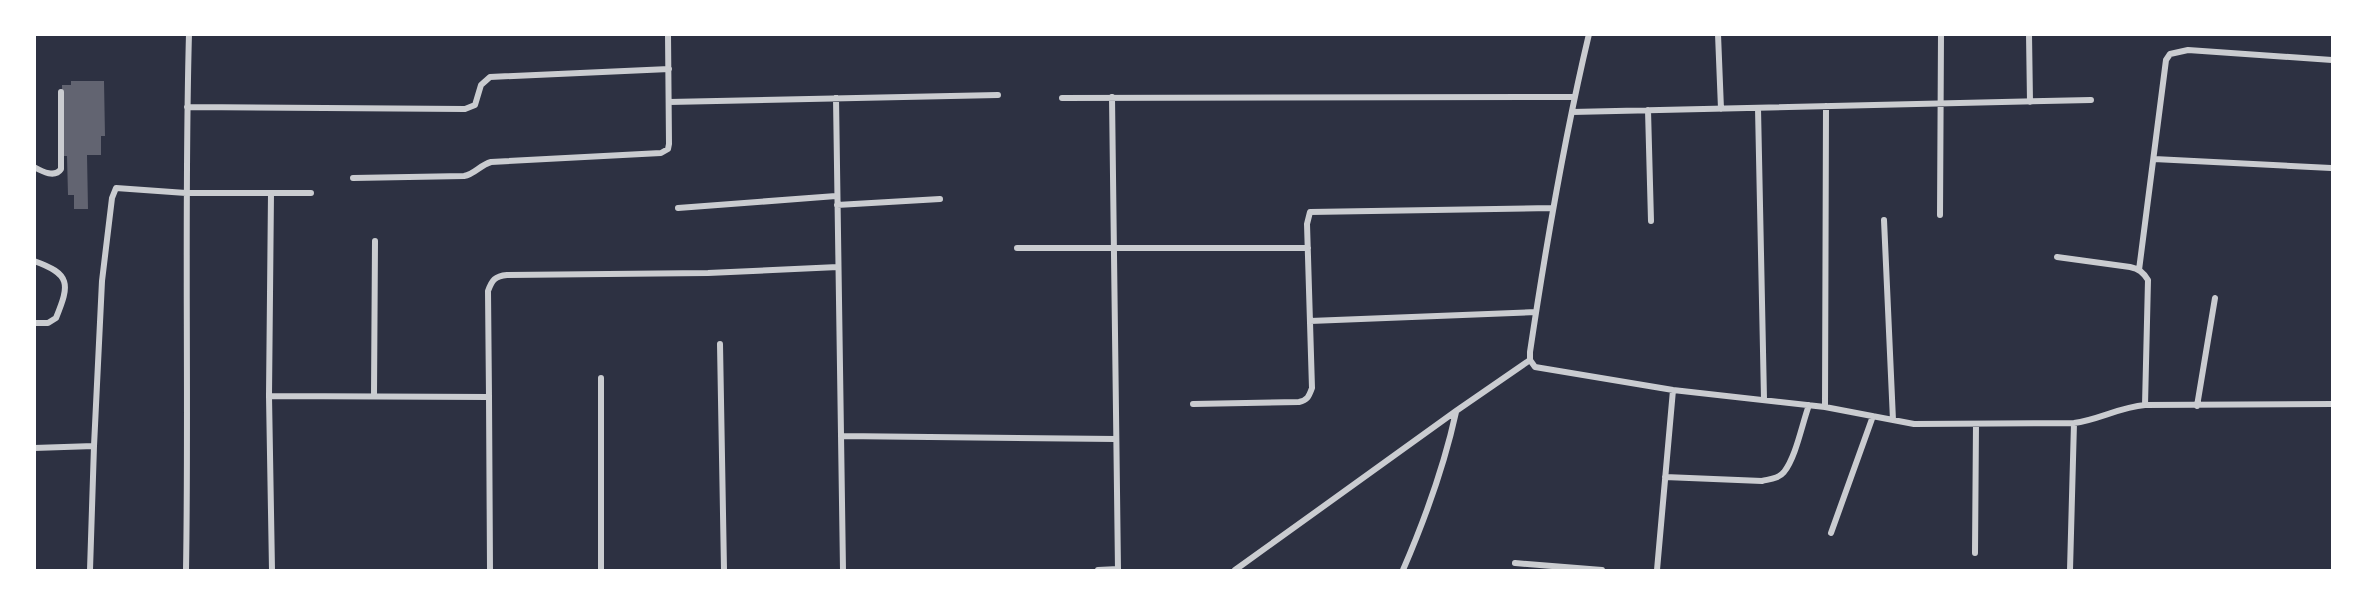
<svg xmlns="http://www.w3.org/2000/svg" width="2367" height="605" viewBox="0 0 2367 605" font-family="Ubuntu,sans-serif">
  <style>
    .building { fill: #626471 }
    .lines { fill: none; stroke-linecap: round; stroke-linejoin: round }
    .minor { stroke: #caccd0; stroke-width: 6 }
  </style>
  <rect width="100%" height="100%" fill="#2d3142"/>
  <path class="building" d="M71 81H104L105 136H101V155H87L88 209H74V195H68L67 156H63L62 85H71Z"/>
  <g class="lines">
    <path class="minor" d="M1589 34C1564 139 1546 245 1530 352V360L1535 367 1673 390 1825 407 1914 424 2074 423C2098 420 2120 407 2145 405L2332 404
      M1718 34 1721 109
      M2029 34 2030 102
      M1112 97 1118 570
      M836 98 843 570
      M1062 98 1574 97
      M669 102 998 95
      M187 107 465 109 475 105 481 85 490 77 669 69
      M1758 108 1764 399
      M1648 110 1651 221
      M1572 112 2091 100
      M2154 159 2331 168
      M34 167C43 172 55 178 61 169V92
      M353 178 464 176C475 174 480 165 491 162L661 153 668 149 669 144 668 34
      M271 193 269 396 272 570
      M837 205 940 199
      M678 208 836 196
      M1940 215 1941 34
      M1884 220 1893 420
      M1017 248H1308
      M2057 257 2130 267C2139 269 2143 272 2148 280L2145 405
      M34 261C71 274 70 284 56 318L48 323H34
      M2139 270 2166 60 2170 54 2188 50 2332 60
      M1310 321 1536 312
      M720 344 724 570
      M601 378V570
      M269 396 489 397 490 570
      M374 396 375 241
      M489 397 488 291C492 280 495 276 507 275L708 273 838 267
      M1193 404 1299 402C1308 400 1309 396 1312 388L1307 224 1310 212 1552 208
      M2197 406 2215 298
      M1825 407 1826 106
      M841 436 1116 439
      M94 446 102 281 112 198 116 188 186 193H311
      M34 448 94 446 90 570
      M1665 477 1762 481C1770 479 1778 479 1784 472 1796 457 1802 424 1809 405
      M1831 533 1873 416
      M1975 553 1976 424
      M1515 563 1602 570
      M186 570C189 392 184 213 189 34
      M1098 570 1118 569
      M1235 570 1456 411 1530 360
      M1403 570C1425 519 1444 467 1456 412
      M1657 570 1673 390
      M2070 570 2074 423"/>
  </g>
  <rect width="2367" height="605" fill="none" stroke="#ffffff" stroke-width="72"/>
</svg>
